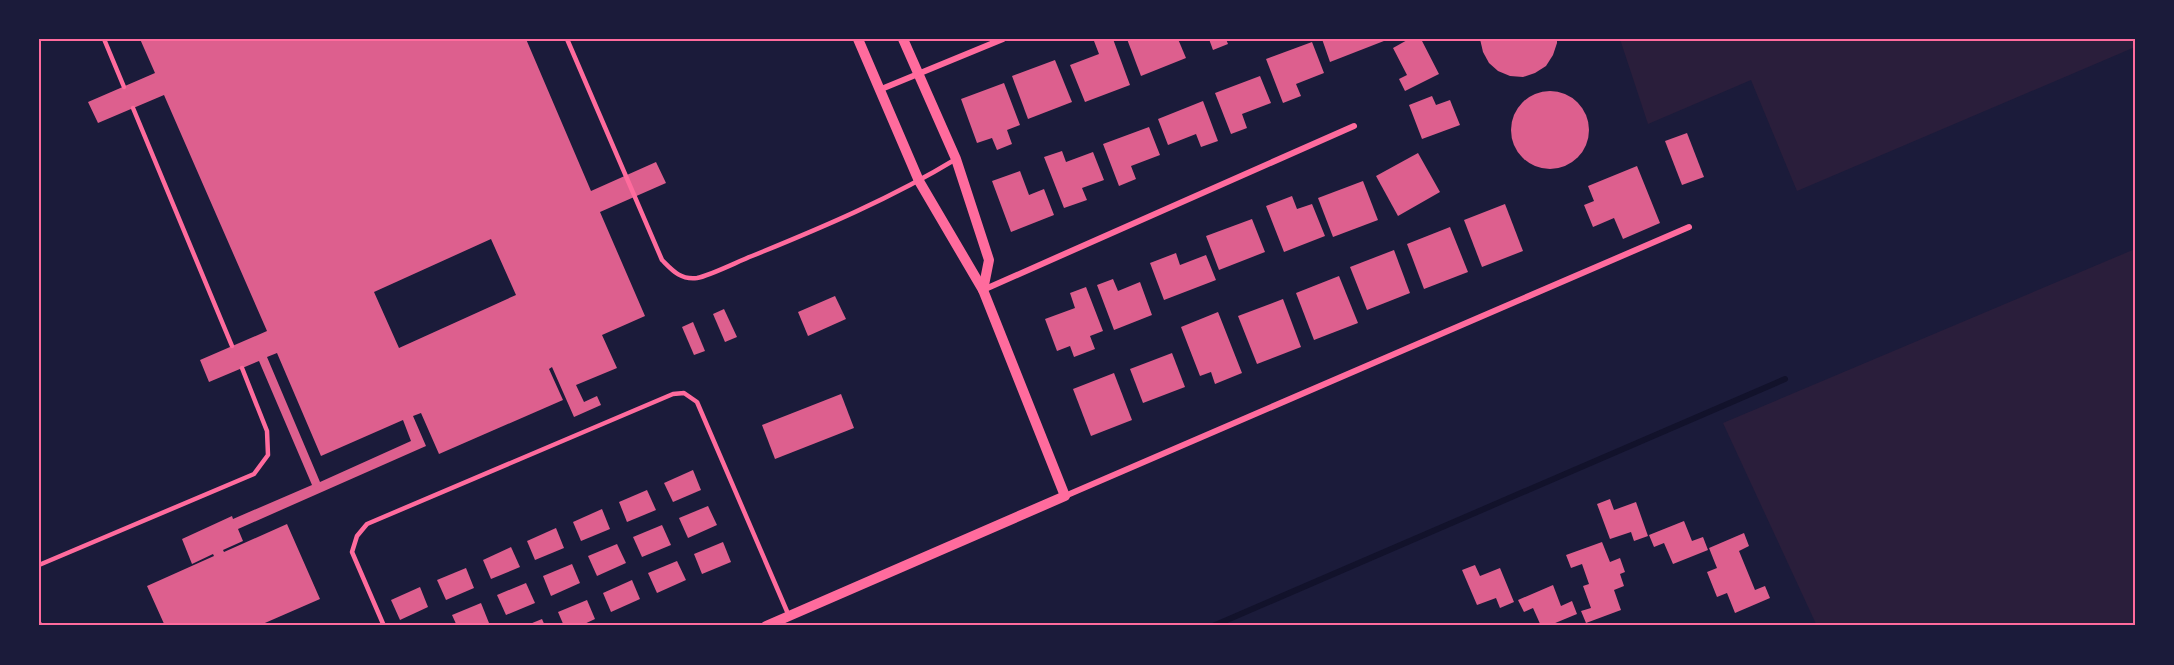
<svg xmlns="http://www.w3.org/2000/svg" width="2174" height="665" viewBox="0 0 2174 665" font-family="'Source Sans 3',sans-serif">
<rect width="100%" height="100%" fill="#1b1b3a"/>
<!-- green -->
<g fill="#2a1e3b">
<polygon points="1620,39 2135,39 2135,47 1797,191 1751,80 1648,124"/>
<polygon points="2135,249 2135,626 1817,626 1723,423"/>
</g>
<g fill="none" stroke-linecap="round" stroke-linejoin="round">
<!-- stream -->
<polyline stroke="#12122b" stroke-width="6" points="1213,626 1785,379"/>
</g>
<!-- building -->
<g fill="#dd5f8e" fill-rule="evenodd">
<path d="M140 39H526L591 191 656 162 666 183 600 212 645 316 602 335 617 368 576 385 584 402 597 396 601 405 574 417 552 367 549 369 563 400 439 454 421 413 413 416 426 446 238 529 243 541 223 550 224 552 287 524 320 599 258 626H165L147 586 214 556 213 554 192 564 182 539 232 516 233 519 312 485 259 361 209 382 200 360 267 331 164 95 98 123 88 102 155 73ZM491 239 516 295 399 348 374 292ZM277 353 321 456 403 420 411 441 320 482 267 357Z"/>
<polygon points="1100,39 1113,39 1130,85 1085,102 1070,65 1099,54 1094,41"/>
<polygon points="1127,39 1178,39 1186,58 1141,76"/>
<polygon points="1209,39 1226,39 1228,44 1213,50"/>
<polygon points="1322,39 1389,39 1330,62"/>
<polygon points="1409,39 1421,39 1439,74 1405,91 1399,79 1407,75 1393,48"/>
<polygon points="1480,39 1557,39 1557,43 1553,55 1546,66 1535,73 1523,77 1510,76 1498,71 1489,63 1483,52"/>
<polygon points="1312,42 1324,73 1296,84 1301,96 1283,103 1266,59"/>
<polygon points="1055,60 1072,102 1028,119 1012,76"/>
<polygon points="1260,76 1271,103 1242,114 1247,128 1231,134 1215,93"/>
<polygon points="1004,83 1020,125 1007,130 1012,144 997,150 992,138 977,143 961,99"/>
<circle cx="1550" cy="130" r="39"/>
<polygon points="1432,96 1436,105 1450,100 1460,125 1422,139 1409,105"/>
<polygon points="1203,101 1218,141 1201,147 1196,134 1168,145 1158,119"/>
<polygon points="1149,127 1160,155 1131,166 1136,179 1119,186 1103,144"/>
<polygon points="1687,133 1704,177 1682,185 1665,141"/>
<polygon points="1062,151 1066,162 1093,152 1104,180 1082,188 1087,200 1064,208 1044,157"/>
<polygon points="1418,153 1440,192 1398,216 1376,176"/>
<polygon points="1637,166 1660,223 1623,239 1614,218 1593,227 1584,205 1594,201 1588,186"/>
<polygon points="1020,171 1029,195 1044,189 1054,215 1011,232 992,181"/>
<polygon points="1363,181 1378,220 1333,237 1318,198"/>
<polygon points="1292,196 1297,209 1312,204 1325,236 1284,252 1266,206"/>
<polygon points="1505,204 1523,251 1482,267 1464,220"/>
<polygon points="1252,219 1265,252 1219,270 1206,236"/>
<polygon points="1450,227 1468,272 1424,289 1407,244"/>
<polygon points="1394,250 1410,293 1367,310 1350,267"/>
<polygon points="1176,253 1180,265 1206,255 1216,280 1164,300 1150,263"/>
<polygon points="1339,276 1358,323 1314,340 1296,293"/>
<polygon points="1113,279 1118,291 1140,282 1152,315 1114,330 1097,285"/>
<polygon points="1086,287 1103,331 1090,336 1095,349 1074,357 1070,346 1057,351 1045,319 1075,308 1070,293"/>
<polygon points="835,296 846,319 808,336 798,312"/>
<polygon points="1283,299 1301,347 1257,364 1238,316"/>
<polygon points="724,309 737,337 725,342 713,314"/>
<polygon points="1218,312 1242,373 1215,384 1211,372 1200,376 1181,327"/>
<polygon points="693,322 705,351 694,355 682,327"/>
<polygon points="1172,353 1185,387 1143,403 1130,369"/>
<polygon points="1114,373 1132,420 1091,436 1073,389"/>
<polygon points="841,394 854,428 775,459 762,425"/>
<polygon points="693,470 701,490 673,502 664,483"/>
<polygon points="647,490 656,510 627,522 619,502"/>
<polygon points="1610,499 1614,510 1636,502 1648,536 1634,541 1631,532 1610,539 1597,504"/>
<polygon points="708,506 717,525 688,538 679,518"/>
<polygon points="602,509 610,529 581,541 573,522"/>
<polygon points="1684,521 1692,541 1703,537 1708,550 1673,564 1664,543 1654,547 1649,535"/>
<polygon points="662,525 671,545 642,557 633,537"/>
<polygon points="556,528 564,548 535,560 527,541"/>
<polygon points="1744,533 1749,546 1739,551 1755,590 1765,586 1770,598 1735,613 1727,593 1717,597 1707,572 1717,568 1709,548"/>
<polygon points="723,542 731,562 702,574 694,554"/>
<polygon points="1602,542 1610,562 1620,558 1625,572 1620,574 1624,586 1614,590 1621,610 1586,623 1581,611 1591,608 1583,586 1589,584 1582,564 1571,568 1566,555"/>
<polygon points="617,544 626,563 597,576 588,556"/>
<polygon points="511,547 520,567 491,579 483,560"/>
<polygon points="677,561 686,580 657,593 648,573"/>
<polygon points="572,564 580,583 551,596 543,576"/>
<polygon points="1475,565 1480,576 1500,568 1514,602 1500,608 1496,598 1477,605 1462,570"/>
<polygon points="466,568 474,588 446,600 437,580"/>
<polygon points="632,580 640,599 611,612 603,593"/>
<polygon points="526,583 535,603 506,615 497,595"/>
<polygon points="1553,585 1561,606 1572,601 1577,614 1548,626 1541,626 1533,608 1524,612 1518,600"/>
<polygon points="420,587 428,607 400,620 391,600"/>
<polygon points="587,600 595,619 580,626 564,626 558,612"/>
<polygon points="481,603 489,623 481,626 457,626 452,615"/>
<polygon points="542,619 545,626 525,626"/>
</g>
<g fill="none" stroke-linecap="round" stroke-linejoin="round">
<!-- service -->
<g stroke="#ff6b9d" stroke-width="4.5">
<polyline points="104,39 124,87"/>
<path d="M567 39 662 260C672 270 680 280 697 278 709 276 739 261 752 256 821 228 892 198 956 159"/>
<polyline points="133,108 232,346"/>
<polyline points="39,565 254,474 268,455 267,431 242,368"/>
<polyline points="384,626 352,552 357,536 367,524 673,394 684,393 697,402 789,616"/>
</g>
<!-- minor -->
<g stroke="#ff6b9d" stroke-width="6">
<polyline points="879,90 1003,39"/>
<polyline points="983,290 1354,126"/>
<polyline points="1065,496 1689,227"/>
<polyline points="39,624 40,626"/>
</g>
<!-- tertiary -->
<g stroke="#ff6b9d" stroke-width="10">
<polyline points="903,39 956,159 989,260 983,290"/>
<polyline points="766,626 1065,496 983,290 919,181 858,39"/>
</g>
</g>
<!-- border -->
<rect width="2174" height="665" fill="none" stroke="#1b1b3a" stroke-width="81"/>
<rect x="40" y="40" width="2094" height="584" fill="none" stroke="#ff6b9d" stroke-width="2"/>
</svg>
